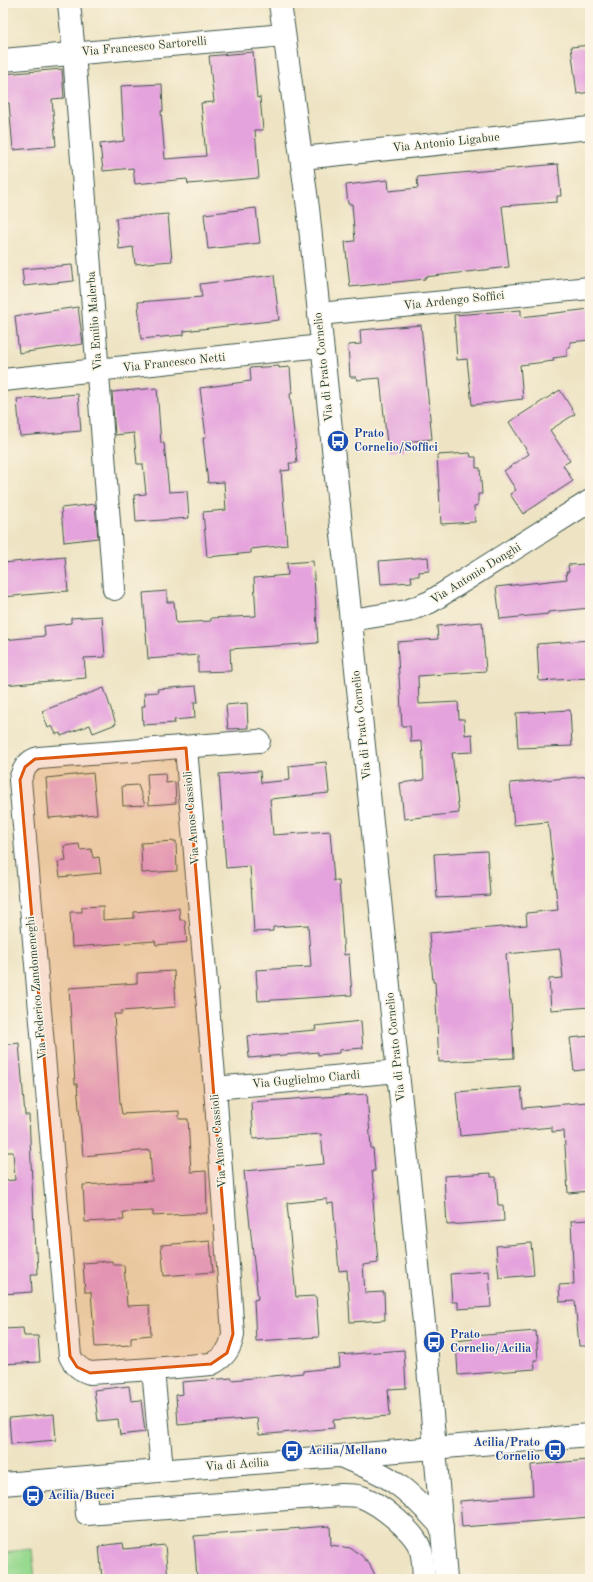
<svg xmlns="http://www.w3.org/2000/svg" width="593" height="1582" viewBox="0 0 593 1582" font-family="'Old Standard TT',serif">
<rect width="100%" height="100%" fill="#fcf5e5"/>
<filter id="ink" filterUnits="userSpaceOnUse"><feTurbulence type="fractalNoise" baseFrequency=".025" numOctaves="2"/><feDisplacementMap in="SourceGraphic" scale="8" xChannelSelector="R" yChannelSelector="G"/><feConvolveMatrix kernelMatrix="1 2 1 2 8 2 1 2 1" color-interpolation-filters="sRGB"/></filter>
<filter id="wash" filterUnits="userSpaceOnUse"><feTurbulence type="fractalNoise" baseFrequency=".012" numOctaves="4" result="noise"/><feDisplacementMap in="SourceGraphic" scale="16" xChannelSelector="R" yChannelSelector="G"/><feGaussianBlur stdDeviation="0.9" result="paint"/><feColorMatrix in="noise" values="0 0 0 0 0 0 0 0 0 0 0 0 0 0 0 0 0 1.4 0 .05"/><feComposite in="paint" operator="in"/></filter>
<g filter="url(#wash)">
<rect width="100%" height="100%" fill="#eee4c4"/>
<!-- green -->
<polygon fill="#98d990" stroke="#5c8b62" points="32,1549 35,1579 3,1579 3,1552"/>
<g id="blocks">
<!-- building -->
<g fill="#e5a3dd">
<polygon points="590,45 590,92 577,94 571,47"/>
<polygon points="253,52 257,98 260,97 263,130 255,130 259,178 188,184 187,179 135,184 133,168 103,171 100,144 124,141 121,86 162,84 163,111 161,111 165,159 206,156 201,103 214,102 209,56"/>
<polygon points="62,69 64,98 52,99 56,146 13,150 9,103 3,104 3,74"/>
<polygon points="558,164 561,196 557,196 557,202 502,206 509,267 425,277 425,279 350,287 345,242 355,241 352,204 348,204 346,185 388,180 389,191 418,188 417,177"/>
<polygon points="256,208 260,243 208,249 204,214"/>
<polygon points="168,214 172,261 135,264 133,247 119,249 116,218"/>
<polygon points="72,265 74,281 24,286 22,269"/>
<polygon points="274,275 279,320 184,331 184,335 141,339 138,302 202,297 200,284"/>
<polygon points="78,307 83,344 19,353 15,316"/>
<polygon points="590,309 590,340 570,342 570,347 567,348 567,356 553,358 554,361 520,365 523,399 472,405 467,359 457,360 454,315 521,310 521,317"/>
<polygon points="421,325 432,439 404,442 405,451 388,453 380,378 357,380 356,377 350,377 348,345 361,344 360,330"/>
<polygon points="279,366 279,368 290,367 292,393 290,394 297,463 289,463 290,470 281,471 287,545 251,549 251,553 207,557 203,512 226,510 224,482 208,483 203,438 206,437 200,388 251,381 250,368"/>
<polygon points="157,388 161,443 164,443 169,492 187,491 189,518 136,522 134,495 146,494 143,464 137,464 134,433 115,435 112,392"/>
<polygon points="560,390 575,414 550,430 570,461 563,465 573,481 523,514 510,494 516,490 504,471 529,454 509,422"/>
<polygon points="78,394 81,431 20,436 17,399"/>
<polygon points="470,453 471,457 476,457 476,468 480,468 482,494 478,494 478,505 474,506 475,522 441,524 437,455"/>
<polygon points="95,504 98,538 64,542 61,508"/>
<polygon points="65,557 68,591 3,597 3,563"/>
<polygon points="428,557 429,571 419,572 419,576 411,576 412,582 381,584 379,561"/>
<polygon points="313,561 318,643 230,649 231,671 198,672 198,655 148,659 143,593 167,591 167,602 174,602 176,623 211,621 211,618 256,616 254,578 288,575 287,563"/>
<polygon points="587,564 588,579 590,579 590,608 548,612 548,614 500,619 496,587 567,579 566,572 569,572 568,565"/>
<polygon points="102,616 105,657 84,658 86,678 3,685 3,640 45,636 44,626 71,623 71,618"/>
<polygon points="482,622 486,671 418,676 419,704 458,702 459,719 464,719 465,735 472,734 473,752 452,753 459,813 404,819 400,783 424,780 422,741 411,742 410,726 402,726 397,642 438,639 437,626"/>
<polygon points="590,640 590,678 539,681 537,644"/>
<polygon points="196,686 198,702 194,702 195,718 174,720 175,723 143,725 142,706 145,706 144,693 158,692 157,689"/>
<polygon points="104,688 116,724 93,733 90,725 61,736 60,733 56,734 52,726 48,728 42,711"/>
<polygon points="247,703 248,728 228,729 226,705"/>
<polygon points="570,710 572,746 518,748 516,713"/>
<polygon points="326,762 329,793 270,799 273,835 330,831 334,881 339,881 344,955 349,954 352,995 258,1001 256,970 311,967 308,925 273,927 273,931 254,932 250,866 226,868 219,774 260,771 261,783 290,780 289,766"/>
<polygon points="93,773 97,814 49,818 46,778"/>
<polygon points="165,773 166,783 175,782 176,803 149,805 147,774"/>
<polygon points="590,776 590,1007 551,1010 549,979 563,978 560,949 506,954 510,1000 511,1000 514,1058 439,1062 435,982 433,982 429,933 527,925 526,913 558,910 548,822 514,825 510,783"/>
<polygon points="138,785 145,805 123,806 122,786"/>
<polygon points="176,841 177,871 142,873 141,843"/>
<polygon points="79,844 80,850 91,849 93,858 99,857 101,873 60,877 58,862 66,861 64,846"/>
<polygon points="487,851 490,895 437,898 434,854"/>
<polygon points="103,906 103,920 134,918 134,912 179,908 180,920 185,920 187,942 156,945 155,941 72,947 70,912 82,912 82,907"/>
<polygon points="174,971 176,1007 121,1011 122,1014 114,1014 120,1103 122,1114 179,1111 179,1119 188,1119 191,1172 206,1171 207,1213 153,1216 153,1211 123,1212 124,1220 85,1222 83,1185 152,1181 150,1150 83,1156 77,1084 75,1084 69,988 137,983 137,973"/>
<polygon points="361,1021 363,1048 339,1050 339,1053 318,1055 318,1052 249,1058 247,1036 316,1030 315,1026"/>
<polygon points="590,1036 590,1069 574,1071 570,1038"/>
<polygon points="19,1043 25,1115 29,1115 35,1252 37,1252 38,1274 31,1274 32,1292 3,1294 3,1181 15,1180 13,1152 3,1152 3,1045"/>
<polygon points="521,1087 523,1108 587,1102 587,1105 590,1105 590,1191 568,1193 564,1131 552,1132 552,1127 460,1136 456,1092"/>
<polygon points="367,1094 371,1149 373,1148 375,1171 372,1171 375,1199 373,1200 378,1263 363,1265 365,1293 384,1292 385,1320 350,1322 347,1270 339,1271 333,1203 327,1204 327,1199 287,1203 296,1297 316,1296 319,1337 256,1341 254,1300 258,1299 244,1171 324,1164 321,1134 253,1139 251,1102"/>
<polygon points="491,1173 491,1177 496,1177 498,1205 503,1205 504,1221 447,1225 444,1176"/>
<polygon points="590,1220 590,1346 579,1346 575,1301 560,1302 559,1285 574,1284 571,1221"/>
<polygon points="210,1241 213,1272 164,1276 161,1245"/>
<polygon points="531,1243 534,1275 499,1278 496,1246"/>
<polygon points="112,1261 113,1265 124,1265 127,1306 149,1305 151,1335 131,1337 131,1345 95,1347 91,1292 85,1292 83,1263"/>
<polygon points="489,1271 491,1307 458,1309 458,1302 452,1302 450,1274"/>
<polygon points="23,1328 24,1336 38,1336 40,1362 3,1364 3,1329"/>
<polygon points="536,1331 538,1360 534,1360 535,1369 458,1375 456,1341 473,1339 473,1336"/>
<polygon points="404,1350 406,1388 388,1389 390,1416 333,1420 334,1428 259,1435 257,1418 178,1425 176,1395 183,1394 182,1382 232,1378 232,1380 303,1373 303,1371 340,1367 339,1355"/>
<polygon points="129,1386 131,1401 141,1400 145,1432 120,1435 118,1419 98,1421 94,1390"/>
<polygon points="54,1414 56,1440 11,1444 9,1418"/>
<polygon points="588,1460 590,1489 590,1517 462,1527 460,1501 533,1495 531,1465"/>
<polygon points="330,1526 331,1545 350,1548 361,1555 370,1565 377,1579 197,1579 194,1536"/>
<polygon points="123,1543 124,1549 165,1545 168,1579 102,1579 99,1546"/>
</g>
</g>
</g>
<g filter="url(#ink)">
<use href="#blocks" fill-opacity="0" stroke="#3e564a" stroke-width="1"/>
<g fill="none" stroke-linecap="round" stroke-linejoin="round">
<!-- minor casing -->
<g stroke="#3e564a" stroke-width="24">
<g id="minor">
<polyline points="69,3 74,53 114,589"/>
<polyline points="280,3 308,208 425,1332 446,1579"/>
<polyline points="3,60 284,35"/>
<polyline points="302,158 590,128"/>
<polyline points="319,314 590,288"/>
<polyline points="3,380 322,346"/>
<polyline points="351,620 407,611 430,602 590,501"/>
<polyline points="215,1088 398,1071"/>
<path d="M153 1369 90 1373C80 1370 74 1365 70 1356L20 780C23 769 28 760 39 758L259 741"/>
<path d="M343 1457C361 1465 382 1472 398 1485 415 1497 428 1512 442 1527"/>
<path d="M162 1470 153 1369 211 1364C224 1358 231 1349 233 1334L215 1088 186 748"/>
<path d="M84 1478 87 1514 341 1495C348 1495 355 1495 362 1497 380 1504 413 1530 420 1548 424 1558 423 1569 424 1579"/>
<polyline points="3,1484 590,1435"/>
</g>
</g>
<!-- minor -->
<use href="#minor" stroke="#fff" stroke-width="22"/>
</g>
</g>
<!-- marked area -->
<path fill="#de580e" fill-opacity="0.2" stroke="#de580e" stroke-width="3" stroke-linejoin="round" d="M186 748 233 1334 227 1353 211 1364 90 1373 77 1367 70 1356 20 780 25 767 35 759Z"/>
<!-- icons -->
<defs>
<g id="bus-disc" transform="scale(1.15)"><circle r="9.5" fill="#1a4fb4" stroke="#fcf5e5"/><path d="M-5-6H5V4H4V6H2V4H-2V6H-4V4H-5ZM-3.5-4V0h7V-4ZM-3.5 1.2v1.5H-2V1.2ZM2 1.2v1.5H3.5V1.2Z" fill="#fff"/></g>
</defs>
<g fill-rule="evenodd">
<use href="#bus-disc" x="338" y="441"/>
<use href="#bus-disc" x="434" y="1342"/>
<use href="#bus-disc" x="555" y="1450"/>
<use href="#bus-disc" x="292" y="1451"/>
<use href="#bus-disc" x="33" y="1496"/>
</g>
<g text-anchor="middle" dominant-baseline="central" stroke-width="3" stroke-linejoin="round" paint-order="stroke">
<!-- street labels -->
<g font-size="12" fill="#1f3d34" stroke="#fcf5e5">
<text transform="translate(144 47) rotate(-5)">Via Francesco Sartorelli</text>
<text transform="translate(446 143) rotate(-6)">Via Antonio Ligabue</text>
<text transform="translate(454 301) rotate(-6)">Via Ardengo Soffici</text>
<text transform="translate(95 321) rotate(-94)">Via Emilio Malerba</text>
<text transform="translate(174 363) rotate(-6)">Via Francesco Netti</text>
<text transform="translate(324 367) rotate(-96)">Via di Prato Cornelio</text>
<text transform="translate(476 574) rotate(-32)">Via Antonio Donghi</text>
<text transform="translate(362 725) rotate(-96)">Via di Prato Cornelio</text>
<text transform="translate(192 818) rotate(-95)">Via Amos Cassioli</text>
<text transform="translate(37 988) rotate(-95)">Via Federico Zandomeneghi</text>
<text transform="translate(396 1047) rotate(-96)">Via di Prato Cornelio</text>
<text transform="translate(306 1080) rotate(-5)">Via Guglielmo Ciardi</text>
<text transform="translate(219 1141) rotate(-95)">Via Amos Cassioli</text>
<text transform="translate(237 1465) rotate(-4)">Via di Acilia</text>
</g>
<!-- transit labels -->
<g font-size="12" font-weight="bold" fill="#164399" stroke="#fcf5e5" text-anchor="start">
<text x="354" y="434">Prato<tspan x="354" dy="14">Cornelio/Soffici</tspan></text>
<text x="450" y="1335">Prato<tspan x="450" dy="14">Cornelio/Acilia</tspan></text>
<text x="540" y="1443" text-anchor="end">Acilia/Prato<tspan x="540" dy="14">Cornelio</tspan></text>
<text x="308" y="1451">Acilia/Mellano</text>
<text x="48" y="1496">Acilia/Bucci</text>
</g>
</g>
<!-- margin -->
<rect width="593" height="1582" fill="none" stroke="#fcf5e5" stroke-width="16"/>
</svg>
